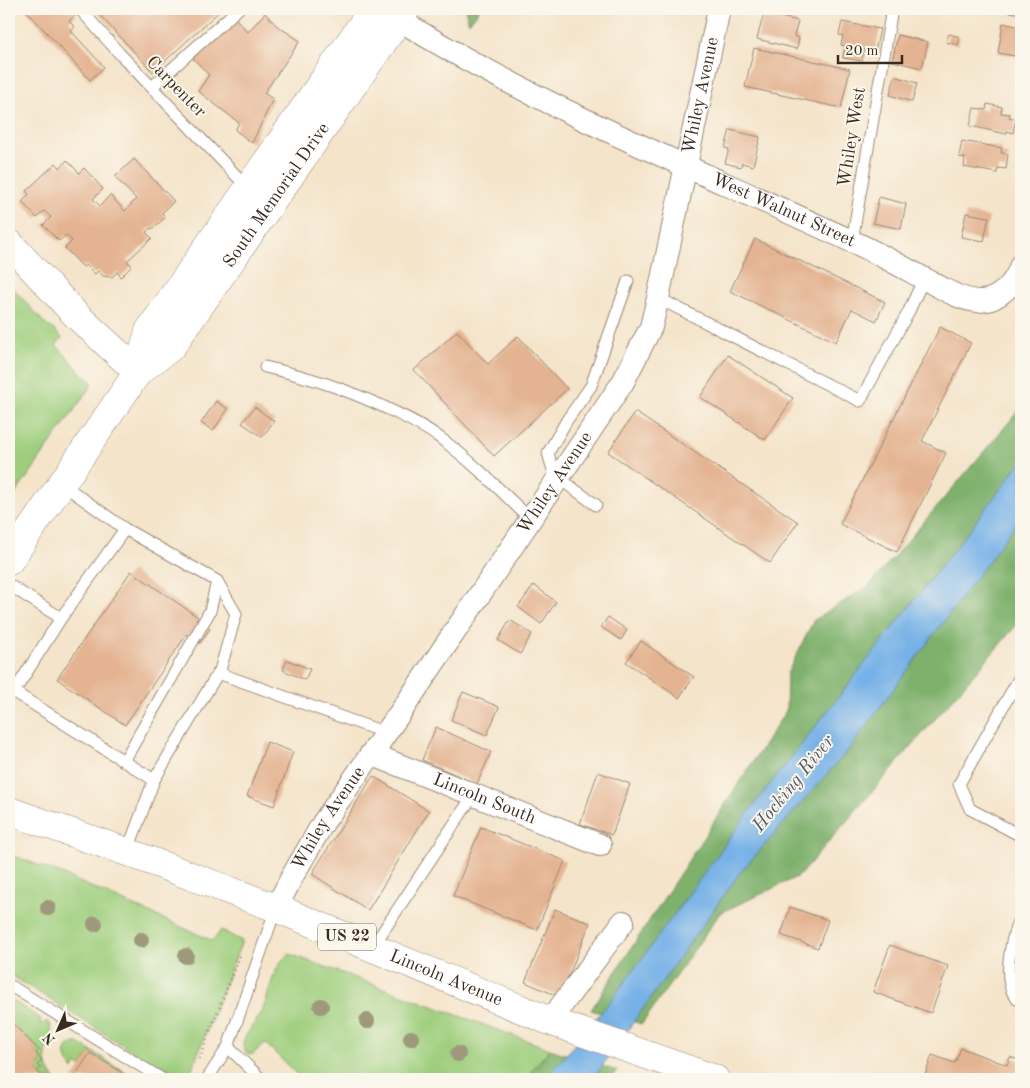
<svg xmlns="http://www.w3.org/2000/svg" width="1030" height="1088" viewBox="0 0 1030 1088" font-family="'Old Standard TT',serif">
<rect width="100%" height="100%" fill="#fbf7ec"/>
<filter id="ink" filterUnits="userSpaceOnUse"><feTurbulence type="fractalNoise" baseFrequency=".02" numOctaves="2"/><feDisplacementMap in="SourceGraphic" scale="10" xChannelSelector="R" yChannelSelector="G"/><feConvolveMatrix kernelMatrix="1 2 1 2 8 2 1 2 1" color-interpolation-filters="sRGB"/></filter>
<filter id="wash" filterUnits="userSpaceOnUse"><feTurbulence type="fractalNoise" baseFrequency=".0096" numOctaves="4" result="noise"/><feDisplacementMap in="SourceGraphic" scale="20" xChannelSelector="R" yChannelSelector="G"/><feGaussianBlur stdDeviation="1.12" result="paint"/><feColorMatrix in="noise" values="0 0 0 0 0 0 0 0 0 0 0 0 0 0 0 0 0 1.4 0 .05"/><feComposite in="paint" operator="in"/></filter>
<g filter="url(#wash)">
<rect width="100%" height="100%" fill="#f4e4ca"/>
<!-- green -->
<g fill="#9ece7d" stroke="#6c7c4e">
<polygon points="13,288 48,327 51,327 62,338 56,345 87,379 91,381 91,386 9,503 9,292"/>
<polygon points="9,854 59,873 213,941 221,930 242,941 189,1076 151,1063 9,974"/>
<path d="M290 954 550 1049 525 1079H301L265 1043 253 1054H247C245 1051 243 1048 243 1043 244 1035 257 1021 261 1013 271 995 271 964 290 954Z"/>
<path d="M9 998 41 1019 40 1024H43L46 1021 50 1024C57 1040 34 1055 55 1079H45L37 1071 40 1068 37 1065 42 1060 36 1053 39 1050 9 1020Z"/>
<polygon points="74,1043 78,1043 137,1079 133,1079 90,1053 81,1067 76,1064 73,1070 68,1062 65,1053 68,1047"/>
</g>
<!-- forest -->
<g fill="#7eb16c" stroke="#5c6e45">
<polygon points="465,9 480,9 469,23"/>
<polygon points="1021,408 1021,620 799,876 720,913 642,1024 591,1010 786,711 787,674 814,620 870,585"/>
<polygon points="550,1049 617,1071 610,1079 525,1079"/>
</g>
<!-- water -->
<polygon fill="#76b1e7" stroke="#586e82" points="1021,462 1021,517 850,748 739,874 593,1079 546,1079 613,998 753,806 953,551"/>
<g id="blocks">
<!-- building -->
<g fill="#e4b492">
<polygon points="25,9 70,9 76,15 69,21 75,27 71,31 104,67 90,80"/>
<polygon points="94,9 222,9 153,72"/>
<polygon points="998,9 1021,9 1021,14 998,10"/>
<polygon points="265,13 276,25 300,41 264,93 273,99 252,143 235,130 239,123 198,91 209,75 193,58 235,18 248,32"/>
<polygon points="764,13 798,21 794,36 799,38 797,49 757,39"/>
<polygon points="842,22 880,29 875,52 864,50 862,61 843,58 845,46 841,45 843,36 839,35"/>
<polygon points="1003,23 1021,27 1021,57 998,53"/>
<polygon points="949,34 960,37 958,45 946,42"/>
<polygon points="898,35 928,42 922,68 892,61"/>
<polygon points="754,48 850,69 841,108 745,87"/>
<polygon points="895,76 917,83 912,102 890,95"/>
<polygon points="987,104 1002,107 1001,113 1010,114 1009,117 1016,119 1013,133 1007,131 1006,134 970,126 974,108 986,110"/>
<polygon points="730,130 760,137 753,166 742,163 741,167 725,163 729,149 725,148"/>
<polygon points="962,141 1002,148 1001,153 1008,154 1006,169 998,168 997,173 964,167 965,158 959,157"/>
<polygon points="134,159 174,201 162,213 166,217 152,229 151,228 146,232 152,238 127,261 132,266 121,277 117,272 112,277 103,276 98,271 95,274 86,265 83,267 65,248 72,241 66,235 59,241 43,225 51,217 44,211 37,218 22,202 29,194 26,191 56,163 60,168 67,160 79,173 84,168 103,189 93,199 100,206 110,195 125,211 136,199 115,177"/>
<polygon points="879,197 906,204 901,229 873,223"/>
<polygon points="966,213 989,217 984,241 961,237"/>
<polygon points="755,239 885,302 876,321 852,309 836,342 730,291"/>
<polygon points="940,327 971,343 922,441 946,453 897,552 840,524"/>
<polygon points="457,331 488,364 518,336 567,389 494,456 414,370"/>
<polygon points="728,355 793,398 765,440 700,397"/>
<polygon points="216,401 228,409 213,431 201,423"/>
<polygon points="255,407 274,421 262,437 242,423"/>
<polygon points="635,412 798,522 770,563 608,452"/>
<polygon points="131,571 198,617 196,619 210,629 200,643 187,634 125,725 57,679"/>
<polygon points="534,585 556,602 541,624 518,607"/>
<polygon points="608,617 627,630 621,640 601,627"/>
<polygon points="510,620 532,634 520,654 498,640"/>
<polygon points="641,641 694,677 679,698 626,662"/>
<polygon points="287,660 310,669 305,680 283,670"/>
<polygon points="463,692 499,707 487,735 451,720"/>
<polygon points="436,727 491,752 477,784 422,760"/>
<polygon points="267,742 293,752 274,806 247,796"/>
<polygon points="598,772 630,784 612,835 580,824"/>
<polygon points="373,776 429,811 368,910 312,874"/>
<polygon points="481,827 565,861 537,930 453,896"/>
<polygon points="790,907 828,920 818,948 781,935"/>
<polygon points="555,909 590,923 560,997 525,982"/>
<polygon points="890,945 948,966 931,1013 873,992"/>
<polygon points="9,1020 39,1050 36,1053 42,1060 37,1065 41,1068 37,1071 45,1079 9,1079"/>
<polygon points="961,1048 1007,1065 1010,1057 1021,1061 1021,1079 924,1079 932,1055 955,1063"/>
<polygon points="90,1053 133,1079 73,1079"/>
</g>
</g>
</g>
<g filter="url(#ink)">
<use href="#blocks" fill-opacity="0" stroke="#988774" stroke-width="1"/>
<g fill="none" stroke-linecap="round" stroke-linejoin="round">
<!-- service casing -->
<g stroke="#988774" stroke-width="13">
<g id="service">
<polyline points="80,9 119,53 248,188"/>
<polyline points="152,87 238,9"/>
<polyline points="852,241 892,9"/>
<polyline points="658,298 860,401 909,311 924,278"/>
<path d="M265 367C309 377 343 388 384 407 403 416 423 425 440 438 473 462 502 492 531 520"/>
<polyline points="562,475 553,470 548,453 567,420 591,386 628,281"/>
<polyline points="560,479 596,505"/>
<polyline points="62,484 125,529 217,581 236,614 219,674"/>
<polyline points="125,529 61,618 14,692 154,780 127,852"/>
<polyline points="9,585 61,618"/>
<polyline points="1021,675 959,784 970,809 1021,836"/>
<polyline points="124,761 210,611 217,581"/>
<polyline points="154,780 218,673 386,733"/>
<path d="M1021 915C1012 934 1003 973 1013 993 1014 996 1019 999 1021 1002"/>
<polyline points="372,948 474,794"/>
<polyline points="9,985 162,1079"/>
<polyline points="228,1047 261,1079"/>
<polyline points="207,1079 228,1047 276,908"/>
</g>
</g>
<!-- minor casing -->
<g stroke="#988774" stroke-width="24">
<g id="minor">
<path id="s1" d="M398 19C540 108 697 169 849 240 874 251 899 265 923 278 939 286 959 300 978 301 998 302 1016 283 1021 265"/>
<path id="s2" d="M371 754 600 845"/>
<path id="s3" d="M276 908 293 875 323 823 402 710 623 382 651 327 658 298 719 9"/>
<polyline points="550,1021 623,922"/>
</g>
</g>
<!-- tertiary casing -->
<g stroke="#988774" stroke-width="29">
<polyline id="tertiary" points="9,243 76,315 138,372"/>
</g>
<!-- primary casing -->
<g stroke="#988774" stroke-width="29">
<g id="primary">
<path id="s4" d="M9 811 127 852 276 908 550 1021 715 1079"/>
</g>
</g>
<!-- trunk casing -->
<g stroke="#988774" stroke-width="29">
<g id="trunk">
<polyline points="138,372 149,331 373,9"/>
<path id="s5" d="M9 561 138 372 171 347 406 9"/>
</g>
</g>
<!-- path -->
<polyline stroke="#988774" stroke-width="3" stroke-dasharray="1 4" stroke-linecap="butt" points="199,1059 241,953"/>
<!-- service -->
<use href="#service" stroke="#fff" stroke-width="11"/>
<!-- minor -->
<use href="#minor" stroke="#fff" stroke-width="22"/>
<!-- tertiary -->
<use href="#tertiary" stroke="#fff" stroke-width="28"/>
<!-- primary -->
<use href="#primary" stroke="#fff" stroke-width="28"/>
<!-- trunk -->
<use href="#trunk" stroke="#fff" stroke-width="28"/>
</g>
<!-- trees -->
<g fill="#9f997b">
<circle cx="48" cy="908" r="8"/>
<circle cx="95" cy="924" r="8"/>
<circle cx="141" cy="940" r="8"/>
<circle cx="186" cy="956" r="8"/>
<circle cx="321" cy="1006" r="8"/>
<circle cx="367" cy="1021" r="8"/>
<circle cx="411" cy="1038" r="8"/>
<circle cx="458" cy="1054" r="8"/>
</g>
</g>
<g text-anchor="middle" dominant-baseline="central" stroke-width="4" stroke-linejoin="round" paint-order="stroke">
<!-- shield labels -->
<rect fill="#fbf7ec" stroke="#75685c" stroke-width="1" x="318" y="923.5" width="58" height="27" rx="4"/>
<g font-size="16" font-weight="bold" fill="#3b2a1e">
<text x="347" y="937">US 22</text>
</g>
<!-- street labels -->
<g font-size="18" fill="#3b2a1e" stroke="#fbf7ec">
<text transform="translate(176 87) rotate(46)">Carpenter</text>
<text stroke="none"><textPath href="#s3" startOffset="929">Whiley Avenue</textPath></text>
<text transform="translate(852 137) rotate(-81)">Whiley West</text>
<text stroke="none"><textPath href="#s5" startOffset="455">South Memorial Drive</textPath></text>
<text stroke="none"><textPath href="#s1" startOffset="431">West Walnut Street</textPath></text>
<text stroke="none"><textPath href="#s3" startOffset="509">Whiley Avenue</textPath></text>
<text stroke="none"><textPath href="#s2" startOffset="122">Lincoln South</textPath></text>
<text stroke="none"><textPath href="#s3" startOffset="104">Whiley Avenue</textPath></text>
<text stroke="none"><textPath href="#s4" startOffset="468">Lincoln Avenue</textPath></text>
</g>
<!-- water labels -->
<g font-size="19" font-style="italic" fill="#505964" stroke="#fbf7ec">
<text transform="translate(794 784) rotate(-51)">Hocking River</text>
</g>
</g>
<!-- margin -->
<rect width="1030" height="1088" fill="none" stroke="#fbf7ec" stroke-width="30"/>
<!-- north arrow -->
<g transform="translate(58 1030) rotate(225)" stroke="#fbf7ec" stroke-width="4" paint-order="stroke">
<path d="M0-4L9 19L0 12L-9 19Z" fill="#3b2a1e"/>
<text y="-8" font-size="14" font-weight="bold" text-anchor="middle" fill="#3b2a1e">N</text>
</g>
<!-- scale -->
<path d="M838 55v8h64v-8" fill="none" stroke="#3b2a1e" stroke-width="2.5"/>
<text x="845" y="55" font-size="15" fill="#3b2a1e" stroke="#fbf7ec" stroke-width="4" paint-order="stroke">20 m</text>
</svg>
